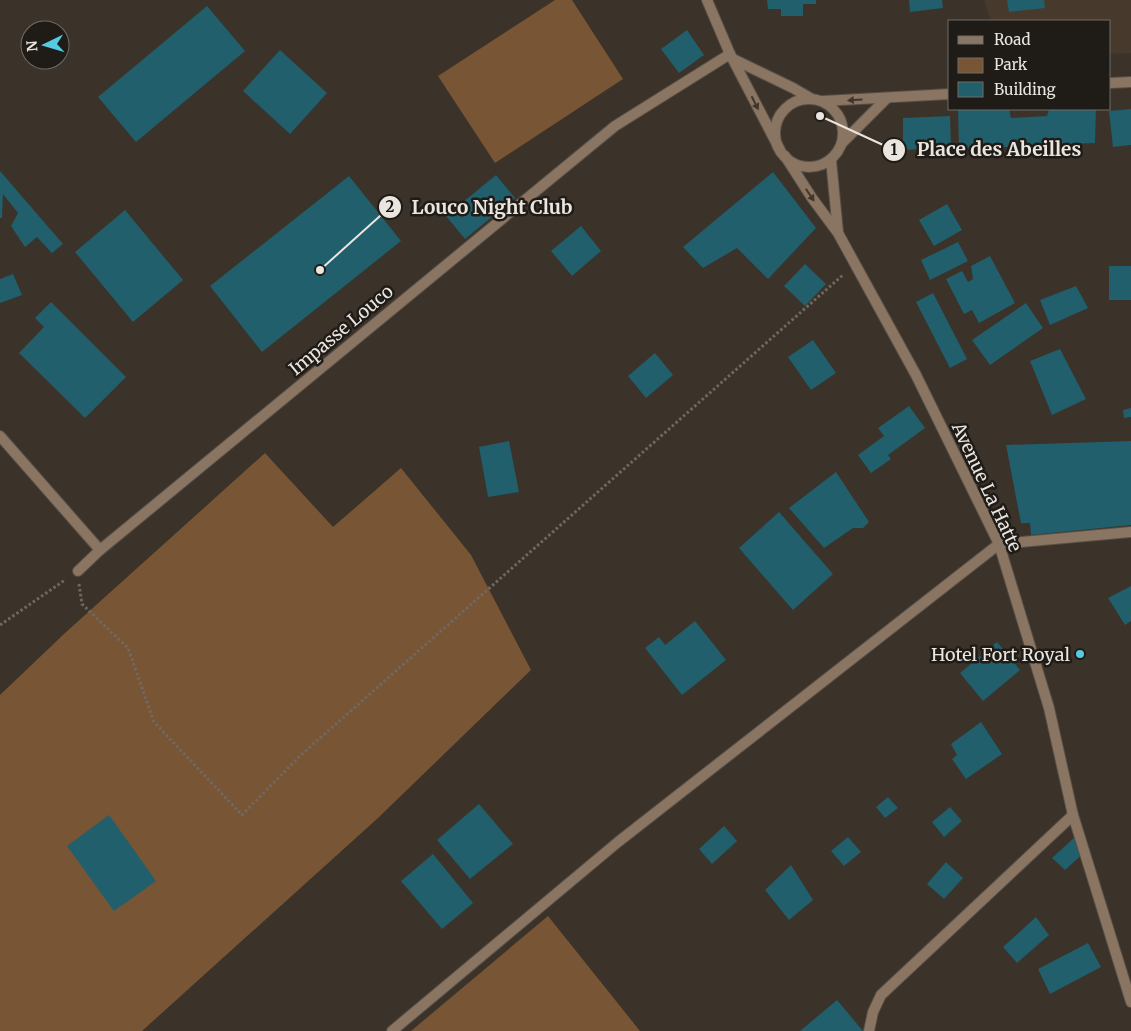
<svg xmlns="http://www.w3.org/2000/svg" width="1131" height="1031" viewBox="0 0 1131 1031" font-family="Merriweather,serif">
<rect width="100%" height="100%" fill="#3b3229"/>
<!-- built -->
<polygon fill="#47392b" points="984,0 1131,0 1131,53 1110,54 1110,21 991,21"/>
<!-- green -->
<g fill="#785535">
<polygon points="555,0 572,0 623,79 495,163 438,76"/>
<polygon points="265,453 333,527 401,468 471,555 531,670 378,818 142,1031 0,1031 0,695 65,633"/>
<polygon points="548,916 640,1031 411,1031"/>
</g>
<!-- building -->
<g fill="#205f6b">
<polygon points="767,0 816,0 816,4 803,4 803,16 781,16 781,9 768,9"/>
<polygon points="909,0 942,0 943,8 910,12"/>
<polygon points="1007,0 1044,0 1045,8 1009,12"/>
<polygon points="207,6 245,51 136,142 98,97"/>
<polygon points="687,30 704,55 679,73 661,49"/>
<polygon points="280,50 327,93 290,134 243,91"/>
<polygon points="1009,109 1011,118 1047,116 1049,109 1096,109 1095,143 959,149 958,110"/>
<polygon points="1131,109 1131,145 1113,147 1109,111"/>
<polygon points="950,116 951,148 903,150 903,118"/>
<polygon points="0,171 63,244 52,253 37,237 25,247 11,226 18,213 3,194 2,218 0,218"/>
<polygon points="773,172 816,228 768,279 737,248 703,268 683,247"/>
<polygon points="496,175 515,198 465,239 446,216"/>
<polygon points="349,176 401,241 262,352 210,286"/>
<polygon points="947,204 962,230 934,246 919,220"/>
<polygon points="125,210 183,280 133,322 75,252"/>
<polygon points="581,226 601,251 572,276 551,251"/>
<polygon points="958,242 968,261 930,280 921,260"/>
<polygon points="990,256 1015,303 979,323 972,310 964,314 946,279 962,271 968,282 973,279 971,266"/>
<polygon points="805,264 826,284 805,306 784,286"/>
<rect x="1109" y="266" width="22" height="34"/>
<polygon points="13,274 22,295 0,303 0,279"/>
<polygon points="1076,286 1088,308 1050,325 1040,300"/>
<polygon points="933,293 967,359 950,368 916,302"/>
<polygon points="51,302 126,377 85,418 19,353 44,327 35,318"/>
<polygon points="1026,303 1043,328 990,365 972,340"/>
<polygon points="813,340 836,373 811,390 788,357"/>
<polygon points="1060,349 1086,399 1052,415 1030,361"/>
<polygon points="655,353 673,375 646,398 628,376"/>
<polygon points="909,406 925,428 888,455 891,459 871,473 858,455 884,436 878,428"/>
<polygon points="1131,408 1131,417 1124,418 1123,410"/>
<polygon points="509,441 519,492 488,497 479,447"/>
<polygon points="1131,441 1131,525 1031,535 1030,523 1021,523 1006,445"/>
<polygon points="836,472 869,522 863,528 853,528 824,548 789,508"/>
<polygon points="779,512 833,574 793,610 739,548"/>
<polygon points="1131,586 1131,621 1125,625 1108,598"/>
<polygon points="695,621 726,660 682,695 645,648 659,637 665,645"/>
<polygon points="997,642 1020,670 983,701 960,673"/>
<polygon points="981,722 1002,754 966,779 952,759 957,755 951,744"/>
<polygon points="888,797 898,808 885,818 876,807"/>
<polygon points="479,804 513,844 470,879 437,840"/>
<polygon points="950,807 962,821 944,837 932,822"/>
<polygon points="109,815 156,881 114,911 67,846"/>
<polygon points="724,826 737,841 712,864 699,849"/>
<polygon points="1076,836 1084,853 1065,870 1052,858"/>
<polygon points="848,837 861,852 844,866 831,851"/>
<polygon points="433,854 473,903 442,929 401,881"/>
<polygon points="946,862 963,878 944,899 927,884"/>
<polygon points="791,865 813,900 789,920 765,890"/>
<polygon points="1036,917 1049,935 1017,963 1003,947"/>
<polygon points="1088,943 1101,967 1050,994 1038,969"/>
<polygon points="837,1000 863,1031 800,1031"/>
</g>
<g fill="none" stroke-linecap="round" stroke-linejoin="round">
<!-- service casing -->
<g stroke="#574f46" stroke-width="12">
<polyline id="service" points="78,571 100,550"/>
</g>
<!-- minor casing -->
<g stroke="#574f46" stroke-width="12">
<g id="minor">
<polyline points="707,0 730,54 780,150"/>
<polyline points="733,59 793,88 812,99"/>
<polyline points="0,436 100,550 615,126 730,54"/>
<polyline points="392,1031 618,842 999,544 1131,532"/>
<polyline points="869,1031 873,1012 881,995 1073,815"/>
</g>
</g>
<!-- tertiary casing -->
<g stroke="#574f46" stroke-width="12">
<g id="tertiary">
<polyline points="1110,83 1131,82"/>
<circle cx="809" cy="133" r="34"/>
<polyline points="823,101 950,94"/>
<polyline points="842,143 887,98"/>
<polyline points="785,156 812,198 838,233 916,375 999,544 1049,708 1073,815 1131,1002"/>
<polyline points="831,160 838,232"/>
</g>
</g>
<!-- path -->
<g stroke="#716961" stroke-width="3" stroke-dasharray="2.5 2.5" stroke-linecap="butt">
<polyline points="79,584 82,604 128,648 154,722 242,815 301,755 844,274"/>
<polyline points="0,625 65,580"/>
</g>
<!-- service -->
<use href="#service" stroke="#8a7563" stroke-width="10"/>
<!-- minor -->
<use href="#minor" stroke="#8a7563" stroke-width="10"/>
<!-- tertiary -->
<use href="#tertiary" stroke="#8a7563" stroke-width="10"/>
</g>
<!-- one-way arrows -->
<defs><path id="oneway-solid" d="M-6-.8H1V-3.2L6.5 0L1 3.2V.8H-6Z" transform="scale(1.25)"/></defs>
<g fill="#3f362e">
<use href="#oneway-solid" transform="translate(855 100) rotate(177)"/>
<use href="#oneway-solid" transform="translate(755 103) rotate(63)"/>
<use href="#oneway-solid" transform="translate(810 195) rotate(56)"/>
</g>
<!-- markers -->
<circle fill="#55cae0" stroke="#1f1b17" stroke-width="2" cx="1080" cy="654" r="5"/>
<g text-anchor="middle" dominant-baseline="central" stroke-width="5" stroke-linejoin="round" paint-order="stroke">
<!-- street labels -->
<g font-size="18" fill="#ebe5df" stroke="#1f1b17">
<text transform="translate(341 330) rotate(-40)">Impasse Louco</text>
<text transform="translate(987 487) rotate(65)">Avenue La Hatte</text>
</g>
<!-- poi labels -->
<g font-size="18" fill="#ebe5df" stroke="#1f1b17" text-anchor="end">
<text x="1070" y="654">Hotel Fort Royal</text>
</g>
</g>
<!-- callouts -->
<path fill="none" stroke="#ebe5df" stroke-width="2" d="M820 116L894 150M320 270L390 207"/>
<g fill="#ebe5df" stroke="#1f1b17" stroke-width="2">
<circle cx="820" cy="116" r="5"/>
<circle cx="320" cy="270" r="5"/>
<circle cx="894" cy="150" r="12"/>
<circle cx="390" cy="207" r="12"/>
</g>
<g font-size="15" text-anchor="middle" font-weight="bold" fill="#111">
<text x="894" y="155">1</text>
<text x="390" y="212">2</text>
</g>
<g font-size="19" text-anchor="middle" font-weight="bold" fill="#ebe5df" stroke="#1f1b17" stroke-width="5" stroke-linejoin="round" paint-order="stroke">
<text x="999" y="156">Place des Abeilles</text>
<text x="492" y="214">Louco Night Club</text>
</g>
<!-- legend -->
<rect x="948" y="20" width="162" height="90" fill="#1f1b17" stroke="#716c67"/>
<rect x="958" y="36" width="25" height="8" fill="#8a7563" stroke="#716c67"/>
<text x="994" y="45" font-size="15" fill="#ebe5df">Road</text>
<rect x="958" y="58" width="25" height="15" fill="#785535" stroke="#716c67"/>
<text x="994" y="70" font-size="15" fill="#ebe5df">Park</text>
<rect x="958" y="82" width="25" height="15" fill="#205f6b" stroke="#716c67"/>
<text x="994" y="95" font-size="15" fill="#ebe5df">Building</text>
<!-- north arrow -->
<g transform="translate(45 45) rotate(265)"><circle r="24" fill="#1f1b17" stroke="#716c67"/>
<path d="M0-4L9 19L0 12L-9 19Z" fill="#55cae0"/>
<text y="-8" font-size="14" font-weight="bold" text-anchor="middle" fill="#ebe5df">N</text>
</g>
</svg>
